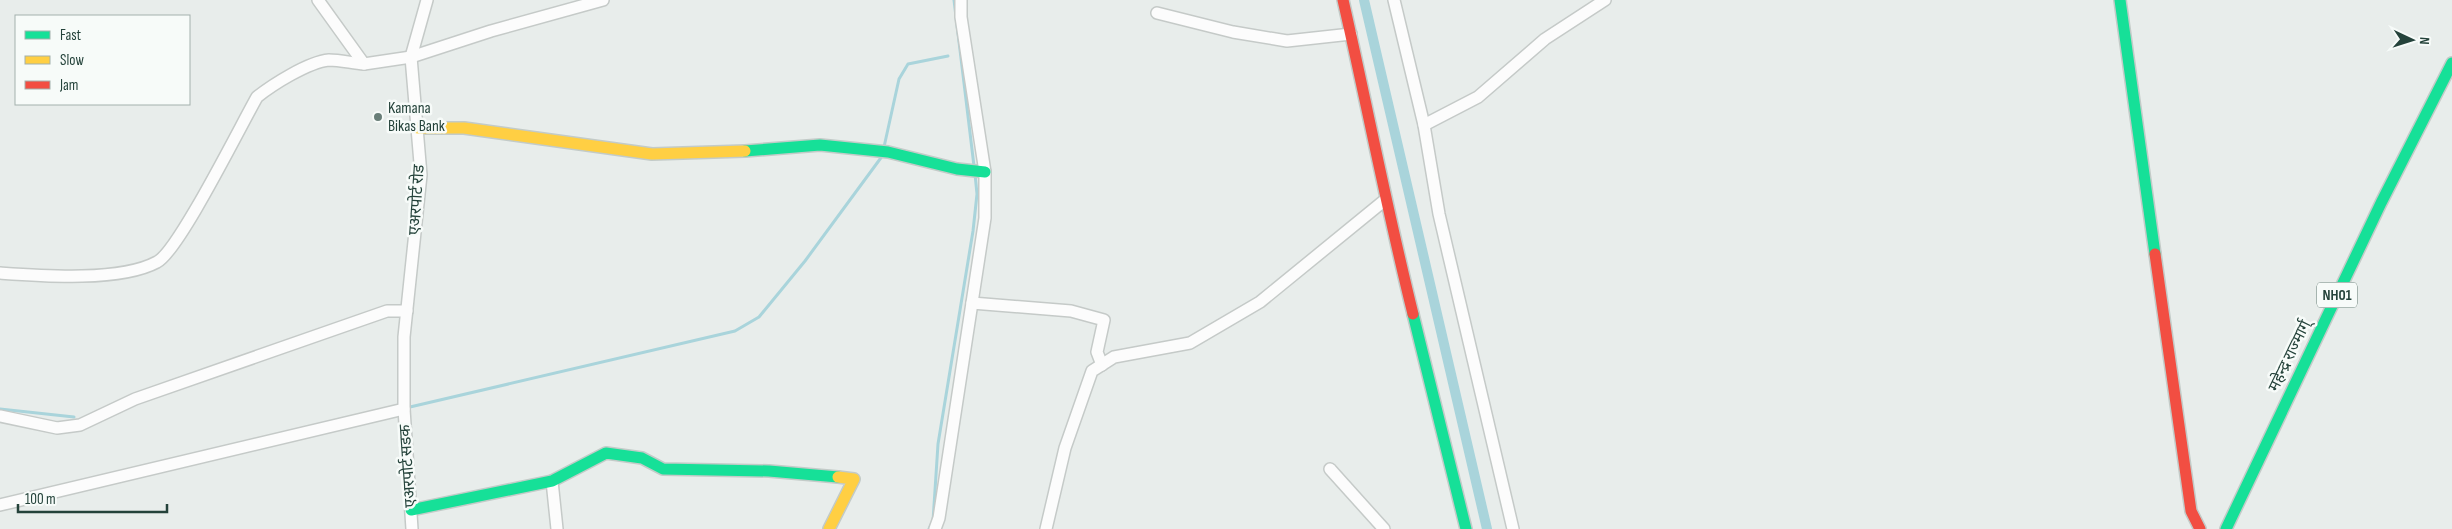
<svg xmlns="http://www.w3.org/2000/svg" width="2452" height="529" viewBox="0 0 2452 529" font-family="'Sofia Sans Condensed','Noto Sans Devanagari',sans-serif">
<rect width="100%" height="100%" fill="#e8edeb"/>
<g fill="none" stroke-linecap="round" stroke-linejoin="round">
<!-- stream -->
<g stroke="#a9d4db" stroke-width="3">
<polyline points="954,0 974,166"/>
<polyline points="884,147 899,79 908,64 948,56"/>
<polyline points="410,407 735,331 759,317 805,261 883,155"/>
<polyline points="0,409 74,417"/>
<polyline points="929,529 933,521 938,444 973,231 977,194 975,174"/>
</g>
<!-- canal -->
<polyline stroke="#a9d4db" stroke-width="10" points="1364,0 1487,529"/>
<!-- street casing -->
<g stroke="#c5cac8" stroke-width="14">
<g id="street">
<polyline points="318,0 364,64 411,57 491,31 603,0"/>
<polyline points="1394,0 1424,125 1439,214 1513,529"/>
<polyline points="1157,13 1233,32 1287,41 1351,34"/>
<polyline points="1424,125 1478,97 1545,39 1605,0"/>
<path d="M0 273C42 276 120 282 157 262 178 252 241 125 257 97 272 85 308 62 329 60 340 60 352 63 364 64"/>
<polyline points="972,303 1071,311 1104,320 1097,352 1102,365"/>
<polyline points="0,416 57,428 80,425 135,399 387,311 407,311"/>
<polyline points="1330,469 1384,529"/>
<polyline points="552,481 557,529"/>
<polyline points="0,505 404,409"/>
<polyline points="412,529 404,409 404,337 421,175 411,57 427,0"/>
<polyline points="935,529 939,518 985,218 985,172 961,17 961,0"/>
<polyline points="1046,529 1065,448 1092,371 1114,357 1190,343 1260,302 1385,200"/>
</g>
</g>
<!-- fast casing -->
<g stroke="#c3cbc8" stroke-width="14">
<g id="fast">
<polyline points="2120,0 2155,254"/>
<polyline points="745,151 820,145 888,152 957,169 985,172"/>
<polyline points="1413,314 1466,529"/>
<polyline points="411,510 552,481 606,453 642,458 663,469 769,471 838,477"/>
<polyline points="2226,529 2381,203 2452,63"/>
</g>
</g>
<!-- slow casing -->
<g stroke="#c3cbc8" stroke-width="14">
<g id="slow">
<polyline points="418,128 464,128 652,154 745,151"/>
<polyline points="829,529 854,479 838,477"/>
</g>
</g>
<!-- jam casing -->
<g stroke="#c3cbc8" stroke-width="14">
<g id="jam">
<path d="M1343 0C1367 105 1387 210 1413 314"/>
<polyline points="2155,254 2191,511 2200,529"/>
</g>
</g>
<!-- street -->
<use href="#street" stroke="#fcfcfc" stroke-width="11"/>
<!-- fast -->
<use href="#fast" stroke="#16e098" stroke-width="11"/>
<!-- slow -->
<use href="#slow" stroke="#ffcf43" stroke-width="11"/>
<!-- jam -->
<use href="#jam" stroke="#f24e42" stroke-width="11"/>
</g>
<!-- markers -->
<circle fill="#697e78" stroke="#f7fbf9" stroke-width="2" cx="378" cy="117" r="5"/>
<g text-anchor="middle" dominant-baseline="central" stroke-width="5" stroke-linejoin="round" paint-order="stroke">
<!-- shield labels -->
<rect fill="#f7fbf9" stroke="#637a73" stroke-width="1" x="2317" y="282.5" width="40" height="25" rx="4"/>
<g font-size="15" font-weight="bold" fill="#24423a">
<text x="2337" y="295">NH01</text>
</g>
<!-- poi labels -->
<g font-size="16" fill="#24423a" stroke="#f7fbf9" text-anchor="start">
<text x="388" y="108">Kamana<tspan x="388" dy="18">Bikas Bank</tspan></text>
</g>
<!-- street labels -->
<g font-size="16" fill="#24423a" stroke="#f7fbf9">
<text transform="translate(417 200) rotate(-86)">एअरपोर्ट रोड</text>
<text transform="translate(2290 356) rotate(-64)">महेन्द्र राज्मार्ग्</text>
<text transform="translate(408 466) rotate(-94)">एअरपोर्ट सडक</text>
</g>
</g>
<!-- legend -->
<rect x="15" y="15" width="175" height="90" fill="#f7fbf9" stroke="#a3b1ad"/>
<rect x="25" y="31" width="25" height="8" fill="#16e098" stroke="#a3b1ad"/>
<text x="60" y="40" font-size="15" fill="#24423a">Fast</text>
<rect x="25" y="56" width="25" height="8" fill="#ffcf43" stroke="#a3b1ad"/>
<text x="60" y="65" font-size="15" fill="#24423a">Slow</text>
<rect x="25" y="81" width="25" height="8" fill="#f24e42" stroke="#a3b1ad"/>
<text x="60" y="90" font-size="15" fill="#24423a">Jam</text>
<!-- north arrow -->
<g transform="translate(2412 40) rotate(94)" stroke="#f7fbf9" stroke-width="4" paint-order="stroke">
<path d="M0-4L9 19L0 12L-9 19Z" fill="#24423a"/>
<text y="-8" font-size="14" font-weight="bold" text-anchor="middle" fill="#24423a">N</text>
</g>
<!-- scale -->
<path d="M18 504v8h149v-8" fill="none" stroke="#24423a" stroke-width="2.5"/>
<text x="25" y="504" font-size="15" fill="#24423a" stroke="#f7fbf9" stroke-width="4" paint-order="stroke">100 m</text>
</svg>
